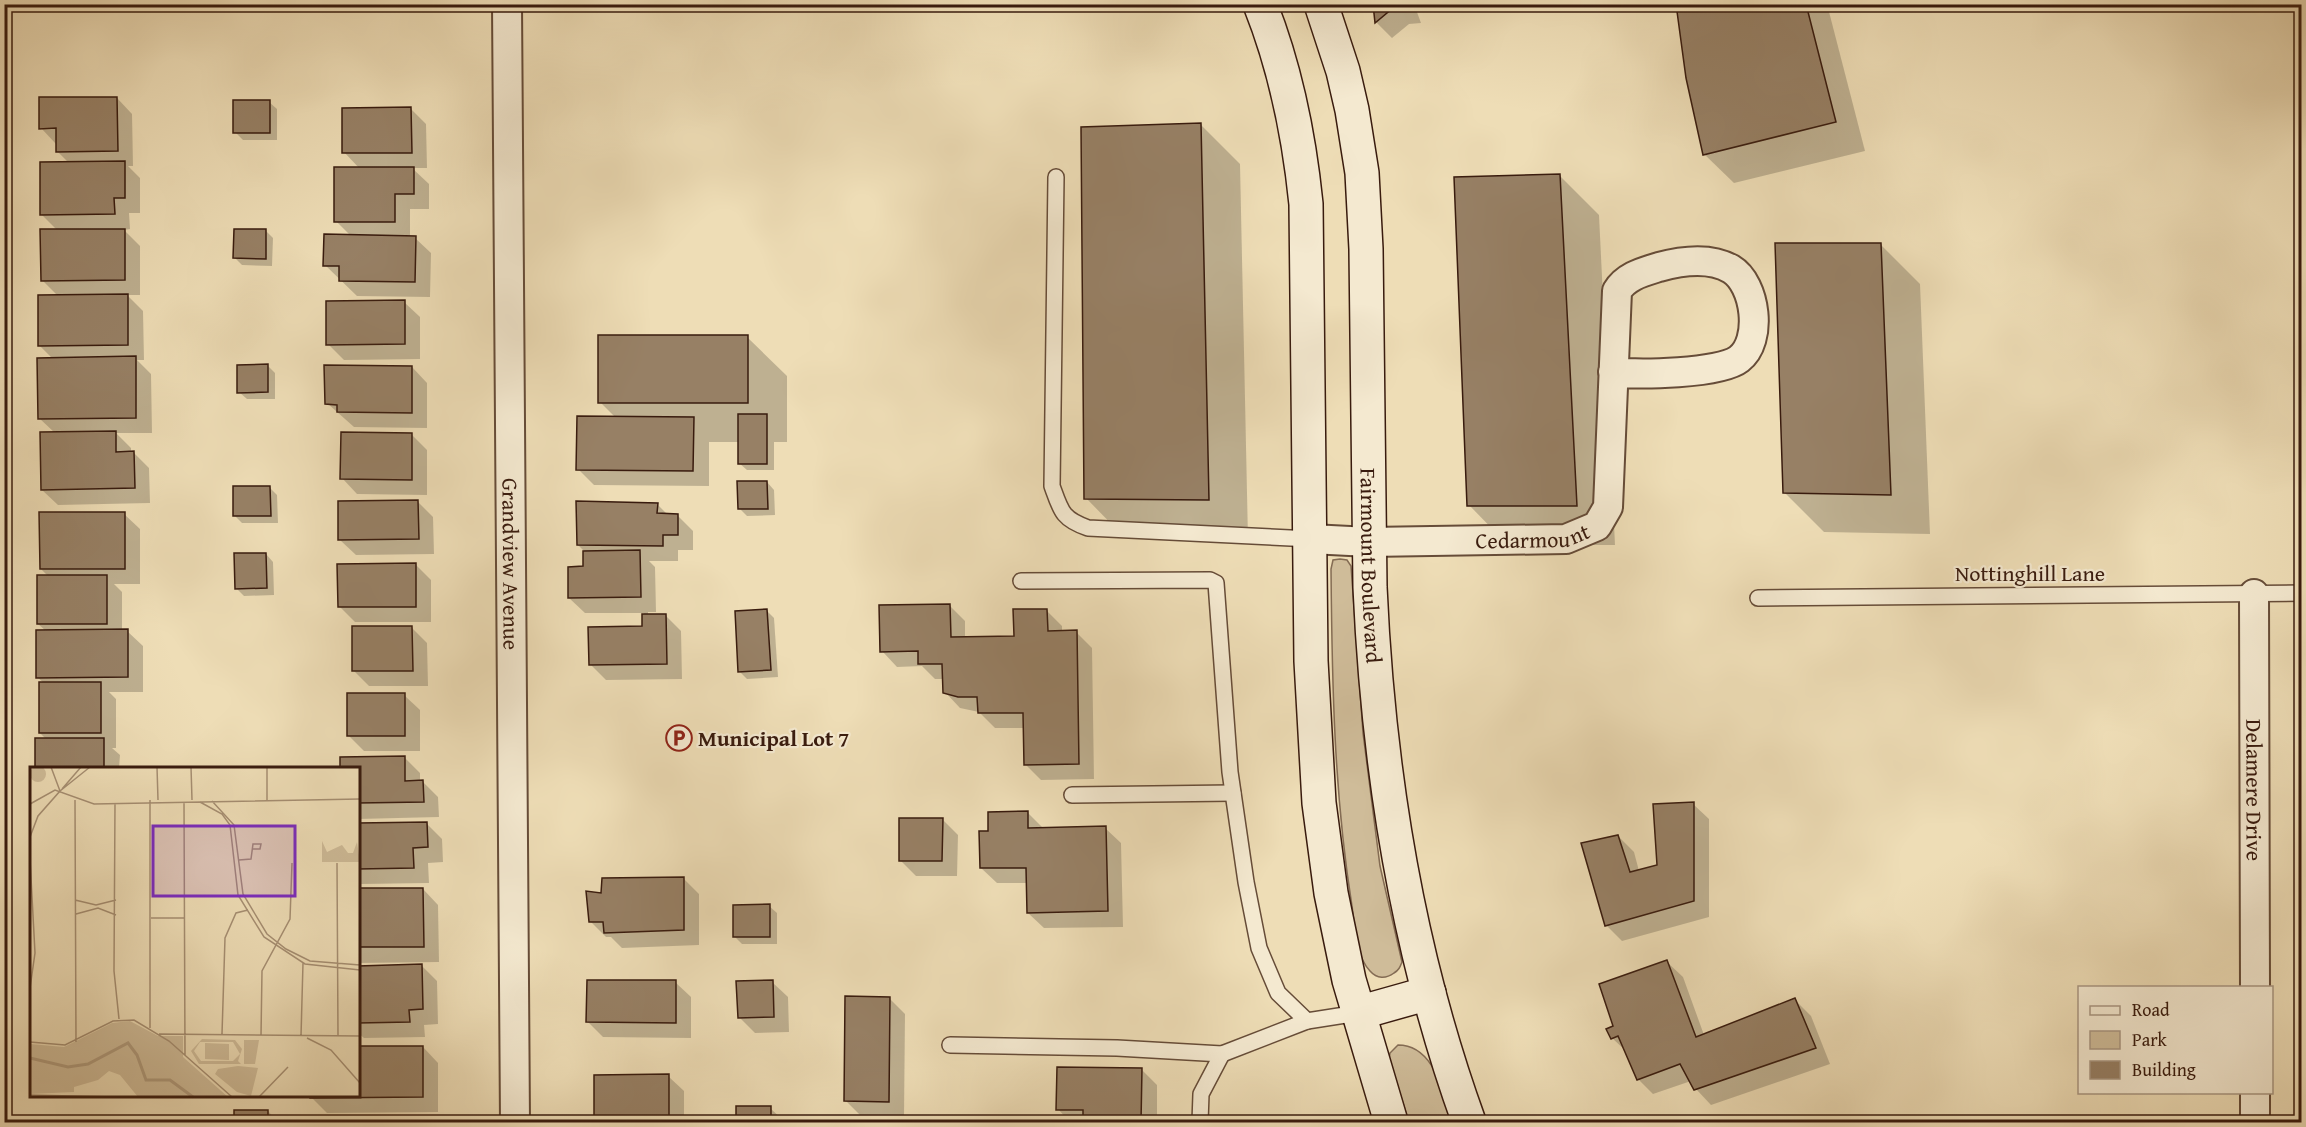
<svg xmlns="http://www.w3.org/2000/svg" width="2306" height="1127" viewBox="0 0 2306 1127" font-family="'Gentium Book Plus',serif">
<rect width="100%" height="100%" fill="#eeddb6"/>
<filter id="stains"><feTurbulence type="fractalNoise" baseFrequency=".00333" numOctaves="4"/><feColorMatrix values="0 0 0 0 .2 0 0 0 0 .09 0 0 0 0 .02 0 0 0 .5 -.17"/></filter>
<radialGradient id="worn" r=".72"><stop offset=".6" stop-color="#630" stop-opacity="0"/><stop offset="1" stop-color="#630" stop-opacity=".3"/></radialGradient>
<!-- green -->
<g fill="#cfbc99" stroke="#846c54" stroke-width="1.5">
<path d="M1340 559 1347 560 1351 566 1363 733 1380 866 1402 962C1400 967 1399 970 1394 973 1386 979 1377 979 1370 971 1355 955 1355 926 1352 906 1334 794 1332 682 1331 569L1333 560Z"/>
<path d="M1398 1045C1435 1045 1443 1094 1454 1122H1409L1389 1059 1390 1053Z"/>
</g>
<!-- shadow -->
<g fill="#0003">
<polygon points="1375,4 1414,4 1421,23 1409,24 1392,38 1377,23"/>
<polygon points="1677,4 1827,4 1865,151 1734,183 1704,154"/>
<polygon points="117,98 132,114 133,166 128,166 140,178 140,213 129,213 130,229 124,230 140,246 140,295 127,295 143,311 144,360 137,360 151,374 152,433 116,433 131,448 131,453 134,453 149,468 150,503 58,505 42,490 55,433 39,418 53,359 40,346 58,296 42,280 57,230 41,214 69,163 57,151 56,144 41,128"/>
<polygon points="269,102 277,109 277,140 243,140 235,132"/>
<polygon points="411,109 426,124 427,168 412,168 429,184 429,209 410,209 410,238 415,238 431,253 430,297 357,296 325,265 351,236 336,221 360,169 344,152"/>
<polygon points="1200,124 1240,164 1248,539 1125,538 1086,498"/>
<polygon points="1559,175 1599,215 1615,545 1508,545 1469,505"/>
<polygon points="266,231 273,238 272,266 242,265 235,258"/>
<polygon points="1880,244 1920,284 1930,534 1824,532 1784,492"/>
<polygon points="404,302 420,317 420,359 344,360 328,344"/>
<polygon points="747,337 787,376 787,442 774,442 774,470 747,470 739,463 740,442 709,442 709,486 594,485 578,469 616,418 600,402"/>
<polygon points="267,365 275,373 275,399 247,399 239,392"/>
<polygon points="412,367 427,383 427,428 354,427 327,403"/>
<polygon points="411,434 427,450 427,495 357,494 342,478"/>
<polygon points="767,482 774,490 775,515 747,516 739,508"/>
<polygon points="270,488 277,495 278,523 242,523 235,516"/>
<polygon points="417,501 433,517 434,554 356,555 340,540"/>
<polygon points="658,505 668,515 677,515 693,531 693,550 678,550 678,561 649,561 655,567 656,612 648,612 648,615 665,615 681,631 682,679 606,680 590,664 644,628 644,613 585,613 569,598 584,568 586,553 578,545"/>
<polygon points="124,514 140,529 140,584 114,584 122,592 122,631 127,631 143,646 143,692 109,692 116,699 116,748 112,748 120,755 119,768 37,768 37,740 47,740 40,733 44,683 37,677 46,631 38,624 48,576 41,569"/>
<polygon points="266,554 273,562 274,595 244,596 236,588"/>
<polygon points="415,564 431,580 431,622 355,622 339,606"/>
<polygon points="949,605 965,621 965,638 1016,637 1047,611 1062,626 1062,632 1076,632 1092,648 1094,779 1041,780 1025,764 1024,728 995,728 979,712 960,708 945,692 944,679 935,679 922,666 897,667 882,651"/>
<polygon points="767,611 774,618 778,677 747,679 740,672"/>
<polygon points="412,628 427,643 428,686 369,686 353,670"/>
<polygon points="404,695 420,710 420,751 364,751 349,736"/>
<polygon points="404,757 420,773 420,782 423,782 438,797 439,817 358,819 358,768 342,768 341,759"/>
<polygon points="1693,804 1709,819 1709,917 1622,941 1606,925 1618,836 1634,852 1639,871 1659,866"/>
<polygon points="1028,813 1044,829 1105,828 1121,843 1123,927 1044,928 1028,913 1028,883 997,883 981,868 990,832"/>
<polygon points="942,819 958,835 957,876 916,876 900,860"/>
<polygon points="426,823 442,839 443,862 428,863 429,883 361,884 358,882 358,825"/>
<polygon points="684,879 699,894 699,945 622,948 611,937 606,937 590,921 602,894"/>
<polygon points="423,889 438,905 439,962 358,963 358,890"/>
<polygon points="769,906 777,913 777,944 742,944 734,936"/>
<polygon points="1667,962 1683,977 1704,1035 1795,1000 1811,1016 1830,1064 1711,1105 1696,1089 1691,1081 1653,1094 1638,1079 1627,1052 1612,1038"/>
<polygon points="422,966 437,981 438,1024 424,1025 425,1037 364,1038 358,1033 358,967"/>
<polygon points="675,982 691,997 691,1038 603,1037 588,1022"/>
<polygon points="772,982 788,997 789,1032 755,1033 739,1017"/>
<polygon points="889,998 905,1014 904,1117 861,1116 846,1101"/>
<polygon points="423,1047 438,1063 438,1112 327,1113 311,1097 311,1096 358,1096"/>
<polygon points="1142,1070 1157,1085 1157,1122 1062,1122 1062,1121 1069,1121 1058,1109"/>
<polygon points="595,1076 668,1076 684,1091 684,1122 596,1122"/>
<polygon points="238,1096 275,1096 276,1098 241,1098"/>
<polygon points="738,1108 770,1108 785,1122 738,1122"/>
<polygon points="235,1111 268,1111 275,1119 275,1122 235,1122"/>
</g>
<!-- building -->
<g fill="#978065" stroke="#391b0e" stroke-width="1.5">
<polygon points="1373,4 1405,4 1407,8 1393,8 1375,23"/>
<polygon points="1676,4 1806,4 1836,122 1703,155 1686,78"/>
<polygon points="39,97 117,97 118,151 56,152 56,128 39,129"/>
<rect x="233" y="100" width="37" height="33"/>
<polygon points="411,107 412,153 342,153 342,108"/>
<polygon points="1201,123 1209,500 1084,499 1081,127"/>
<polygon points="125,161 125,198 114,198 115,214 40,215 40,162"/>
<polygon points="334,167 414,167 414,194 395,194 395,222 334,222"/>
<polygon points="1560,174 1577,506 1467,506 1454,177"/>
<polygon points="40,229 125,229 125,280 41,281"/>
<polygon points="234,229 266,229 266,259 233,258"/>
<polygon points="324,234 416,236 415,282 339,281 339,266 323,266"/>
<polygon points="1775,243 1881,243 1891,495 1783,493"/>
<polygon points="128,294 128,345 38,346 38,295"/>
<polygon points="405,300 405,344 326,345 326,301"/>
<rect x="598" y="335" width="150" height="68"/>
<polygon points="136,356 136,418 38,419 37,358"/>
<polygon points="268,364 268,392 237,393 237,365"/>
<polygon points="324,365 412,366 412,413 337,412 337,405 325,404"/>
<rect x="738" y="414" width="29" height="50"/>
<polygon points="577,416 694,417 693,471 576,470"/>
<polygon points="116,431 116,452 134,451 135,488 41,490 40,432"/>
<polygon points="341,432 412,433 412,480 340,479"/>
<polygon points="737,481 767,481 768,509 738,509"/>
<polygon points="233,486 270,486 271,516 233,516"/>
<polygon points="418,500 419,539 338,540 338,501"/>
<polygon points="576,501 658,503 657,513 678,514 678,535 663,535 663,546 577,545"/>
<polygon points="39,512 125,512 125,569 40,569"/>
<polygon points="640,550 641,597 568,598 568,567 583,566 583,551"/>
<polygon points="234,553 266,553 267,588 235,589"/>
<polygon points="416,563 416,607 338,607 337,564"/>
<rect x="37" y="575" width="70" height="49"/>
<polygon points="950,604 951,637 1014,636 1013,609 1047,609 1048,631 1077,630 1079,764 1024,765 1023,713 978,713 977,697 958,697 943,693 942,664 918,664 918,651 880,652 879,605"/>
<polygon points="767,609 771,670 738,672 735,611"/>
<polygon points="642,614 666,614 667,664 589,665 588,627 642,626"/>
<polygon points="352,626 412,626 413,671 352,671"/>
<polygon points="128,629 128,677 36,678 36,630"/>
<rect x="39" y="682" width="62" height="51"/>
<rect x="347" y="693" width="58" height="43"/>
<rect x="35" y="738" width="69" height="30"/>
<polygon points="405,756 405,781 423,780 424,802 358,803 358,768 340,768 340,757"/>
<polygon points="1694,802 1694,901 1605,926 1581,843 1618,835 1630,872 1657,865 1653,804"/>
<polygon points="1028,811 1028,828 1106,826 1108,911 1027,913 1026,868 980,868 979,831 988,831 988,812"/>
<polygon points="899,818 943,818 942,861 899,861"/>
<polygon points="427,822 428,847 413,848 414,868 358,869 358,823"/>
<polygon points="684,877 684,930 604,933 603,922 589,922 586,891 601,893 602,878"/>
<polygon points="358,888 423,888 424,947 358,947"/>
<polygon points="770,904 770,937 733,937 733,905"/>
<polygon points="1667,960 1696,1037 1795,998 1816,1048 1694,1090 1680,1064 1637,1080 1618,1036 1611,1039 1606,1029 1613,1026 1599,984"/>
<polygon points="422,964 423,1009 409,1010 410,1022 358,1023 358,966"/>
<polygon points="587,980 676,980 676,1023 586,1022"/>
<polygon points="773,980 774,1017 738,1018 736,981"/>
<polygon points="845,996 890,997 889,1102 844,1101"/>
<polygon points="358,1046 423,1046 423,1097 310,1098 310,1096 358,1096"/>
<polygon points="1057,1067 1142,1068 1141,1122 1060,1122 1060,1119 1083,1120 1083,1110 1056,1110"/>
<polygon points="669,1074 669,1122 594,1122 594,1075"/>
<rect x="736" y="1106" width="35" height="16"/>
<rect x="234" y="1110" width="34" height="12"/>
</g>
<g fill="none" stroke-linecap="round" stroke-linejoin="round">
<!-- service casing -->
<g stroke="#664c38" stroke-width="18">
<g id="service">
<path d="M1056 177 1052 486C1061 511 1062 519 1088 528L1311 539"/>
<polyline points="1758,598 2302,593"/>
<polyline points="1072,795 1233,793"/>
<polyline points="1307,1021 1358,1013"/>
<polyline points="950,1045 1117,1048 1222,1054 1307,1021 1278,993 1259,948 1246,882 1230,772 1216,583 1210,580 1021,581"/>
<polyline points="1200,1122 1201,1094 1222,1054"/>
</g>
</g>
<!-- minor casing -->
<g stroke="#664c38" stroke-width="32">
<g id="minor">
<path id="s1" d="M507 4 515 1122"/>
<path id="s2" d="M1311 539 1369 542 1566 539 1597 526 1608 507 1617 291C1626 276 1643 272 1659 267 1681 261 1710 257 1731 269 1756 284 1763 341 1739 359 1720 374 1638 375 1613 372"/>
<path id="s3" d="M2254 594 2255 988"/>
<polyline points="2255,1092 2255,1122"/>
</g>
</g>
<!-- secondary casing -->
<g stroke="#391b0e" stroke-width="36">
<g id="secondary">
<path d="M1260 4C1286 69 1299 135 1306 204L1311 661 1319 803 1331 893 1349 980 1391 1122"/>
<path id="s4" d="M1321 4 1343 71 1352 110 1362 173 1366 249 1370 587C1378 768 1407 951 1469 1122"/>
<polyline points="1358,1013 1429,993"/>
</g>
</g>
<!-- service -->
<use href="#service" stroke="#f4e9d0" stroke-width="15"/>
<!-- minor -->
<use href="#minor" stroke="#f4e9d0" stroke-width="28"/>
<!-- secondary -->
<use href="#secondary" stroke="#f4e9d0" stroke-width="33"/>
</g>
<!-- icons -->
<defs>
<g id="parking-ring" transform="scale(1.35)"><circle r="9.5" fill="#f4e9d0" stroke="#8f2418" stroke-width="1.5"/><path d="M-3.5-5.5H1a3.5 3.5 0 0 1 0 7H-1V5.5H-3.5ZM-1-3.4V-.6H.8a1.4 1.4 0 0 0 0-2.8Z" fill="#8f2418"/></g>
</defs>
<g fill-rule="evenodd">
<use href="#parking-ring" x="679" y="738"/>
</g>
<g text-anchor="middle" dominant-baseline="central" stroke-width="4.5" stroke-linejoin="round" paint-order="stroke">
<!-- street labels -->
<g font-size="22" fill="#391b0e" stroke="#f4e9d0">
<text stroke="none"><textPath href="#s2" startOffset="222">Cedarmount</textPath></text>
<text stroke="none"><textPath href="#s1" startOffset="560">Grandview Avenue</textPath></text>
<text stroke="none"><textPath href="#s4" startOffset="567">Fairmount Boulevard</textPath></text>
<text x="2030" y="573">Nottinghill Lane</text>
<text stroke="none"><textPath href="#s3" startOffset="196">Delamere Drive</textPath></text>
</g>
<!-- poi labels -->
<g font-size="22" font-weight="bold" fill="#391b0e" stroke="#f4e9d0" text-anchor="start">
<text x="698" y="738">Municipal Lot 7</text>
</g>
</g>
<!-- overview -->
<g transform="translate(30 767)">
<rect width="330" height="330" fill="#eeddb6"/>
<path d="M0 7a8 8 0 1 1 16 0a8 8 0 1 1-16 0ZM292 74 297 85 312 78 318 86H323L327 75 330 95H292ZM100 254 128 269H153V290L198 330H108L90 308 79 304 68 313 44 320V325L0 327V277L34 280 82 256ZM172 272 205 273 212 282 208 294 211 297H169L161 284ZM170 275H203L210 287 203 294H171L164 284ZM214 273H229L225 297H214ZM175 276 199 277V293L175 292ZM208 299 228 301 221 329 207 325 185 307 188 302Z" fill="#cfbc99" fill-rule="evenodd"/>
<path fill="none" stroke="#b09b7d" stroke-width="3" d="M0 291 38 300 58 297 98 276 107 288 116 313H140L163 330"/>
<path fill="none" stroke="#a68f73" stroke-width="1.5" d="M127 0 128 33M161 0 162 33M237 0V33M32 22 51 0M30 24 60 0M45 33 46 275M182 34 204 58 213 127 237 167 256 182 280 194 330 198M154 35 155 288M170 35 192 47 200 58 208 128 234 170 275 197 330 203M85 36 84 204 89 252M0 37 25 23 64 37 330 32M0 70 8 49 30 24 21 0M0 92 5 186 0 221M209 93 221 92 223 77H231L230 82H222M307 96 308 269M45 133 66 138 86 133M46 147 68 141 86 148M121 151H155M120 261V33M129 267 330 269M192 267 195 171 206 146 218 143M231 269 232 204 260 152 262 96M271 269 273 196M277 271 301 283 330 316M0 275 35 278 83 254 104 253 139 274 202 330M0 328 85 330M229 330 258 300"/>
<path fill="#7b2cbf" fill-opacity="0.15" stroke="#7b2cbf" stroke-width="3" d="M123 59H265V129H123Z"/>
<rect width="330" height="330" fill="none" stroke="#391b0e" stroke-width="3"/>
</g>
<!-- margin -->
<rect width="2306" height="1127" fill="none" stroke="#eeddb6" stroke-width="24"/>
<rect x="6" y="6" width="2294" height="1115" fill="none" stroke="#391b0e" stroke-width="3"/>
<rect x="12" y="12" width="2282" height="1103" fill="none" stroke="#391b0e" stroke-width="1.5"/>
<!-- legend -->
<rect x="2078" y="986" width="195" height="108" fill="#f4e9d0" stroke="#a99782" stroke-width="1.5"/>
<rect x="2090" y="1006" width="30" height="9" fill="#f4e9d0" stroke="#a99782" stroke-width="1.5"/>
<text x="2132" y="1016" font-size="18" fill="#391b0e">Road</text>
<rect x="2090" y="1031" width="30" height="18" fill="#cfbc99" stroke="#a99782" stroke-width="1.5"/>
<text x="2132" y="1046" font-size="18" fill="#391b0e">Park</text>
<rect x="2090" y="1061" width="30" height="18" fill="#978065" stroke="#a99782" stroke-width="1.5"/>
<text x="2132" y="1076" font-size="18" fill="#391b0e">Building</text>
<rect width="100%" height="100%" filter="url(#stains)"/>
<rect width="100%" height="100%" fill="url(#worn)"/>
</svg>
